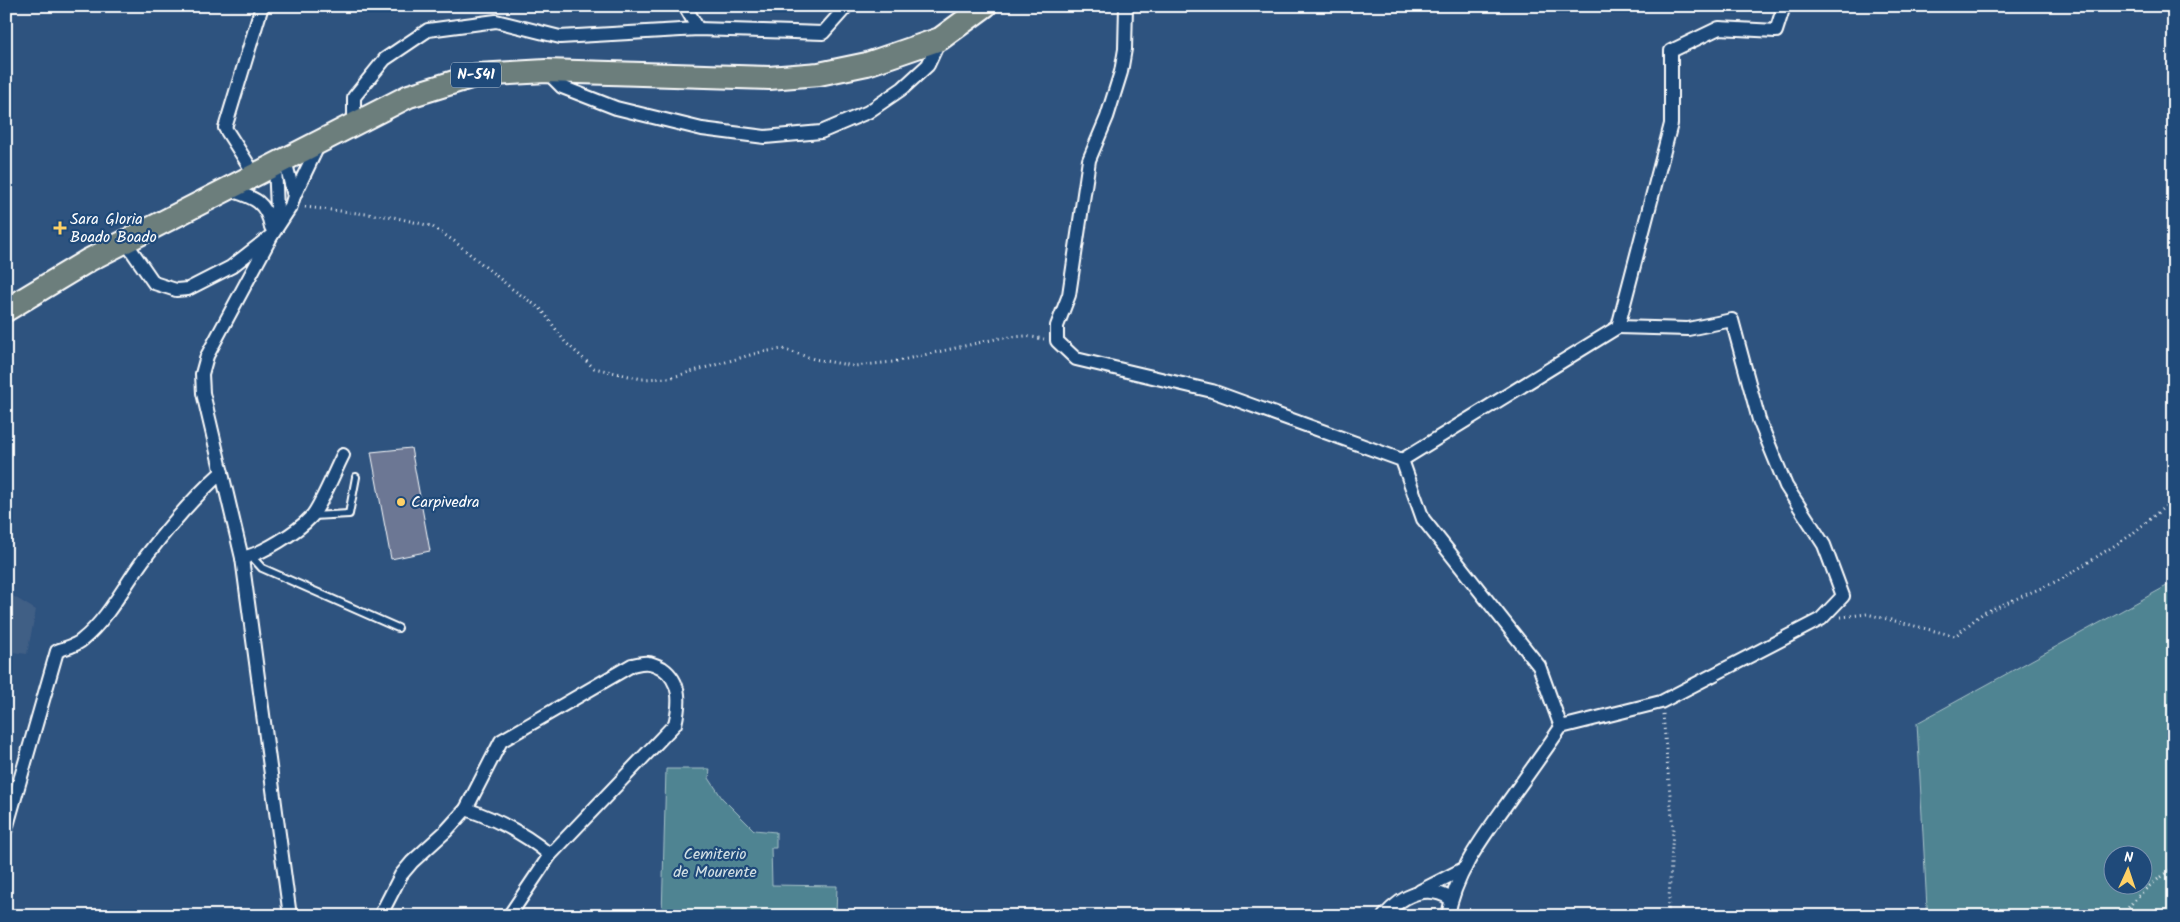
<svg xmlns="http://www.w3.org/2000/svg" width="2180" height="922" viewBox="0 0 2180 922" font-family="Kalam,sans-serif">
<rect width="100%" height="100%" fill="#2e537f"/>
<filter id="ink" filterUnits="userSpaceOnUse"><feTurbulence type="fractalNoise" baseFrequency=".02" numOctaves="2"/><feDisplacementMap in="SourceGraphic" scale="10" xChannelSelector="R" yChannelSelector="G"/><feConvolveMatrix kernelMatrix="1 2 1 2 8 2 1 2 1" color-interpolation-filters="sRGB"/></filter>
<g filter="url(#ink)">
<!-- built -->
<polygon fill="#415e85" points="6,592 36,610 27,654 6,651"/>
<!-- green -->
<g fill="#4f8492" stroke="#a7c2c8" fill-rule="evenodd">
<path d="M2174 582V916H1920L1927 908 1917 723ZM2112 854H2142V884H2112Z"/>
<polygon points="666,769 710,769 709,778 722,798 754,830 776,832 776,848 771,848 772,885 837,886 836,916 662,916"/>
</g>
<!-- building -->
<polygon fill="#6c7794" stroke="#fff" points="411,448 430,551 391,559 371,452"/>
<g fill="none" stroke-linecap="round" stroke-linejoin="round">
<!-- lane casing -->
<g stroke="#fff" stroke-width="10">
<g id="lane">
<polyline points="313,516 349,514 356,477"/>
<polyline points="251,556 262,568 398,628"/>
</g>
</g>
<!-- street casing -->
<g stroke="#fff" stroke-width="16">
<g id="street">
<polyline points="685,6 698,29"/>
<path d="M1126 6 1125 49 1121 72 1107 117 1089 160 1069 295 1057 326V341L1076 359 1212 391 1402 460 1423 519 1539 666 1561 727C1544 752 1526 777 1508 802 1484 836 1455 873 1448 916"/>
<polyline points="546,71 562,87 616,108 702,129 765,137 821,132 868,112 903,88 928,65 940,39"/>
<polyline points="354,124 354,97 385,59 428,30 496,21 560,37 698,29 823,33 847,6"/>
<polyline points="285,160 294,196 291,206 272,235 207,356 202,374 203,393 242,558 290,916"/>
<polyline points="255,175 225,128 262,6"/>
<path d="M227 189C251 197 266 199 271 227"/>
<polyline points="294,196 319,144"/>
<polyline points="125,241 154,283 176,290 188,289 231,267 272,235 277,209 275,164"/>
<polyline points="1402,460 1618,327 1671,124 1671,51 1719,28 1776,31 1784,6"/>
<path d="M242 558C262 554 297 532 311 517 320 508 336 468 343 455"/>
<polyline points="1561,727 1661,702 1821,619 1843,596 1824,545 1786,486 1759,420 1732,320 1688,329 1618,327"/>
<path d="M466 809C495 819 527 835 550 855"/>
<path d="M6 829 57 651C64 648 76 646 82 640 109 618 126 582 147 555 170 525 194 497 222 472"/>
<polyline points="1420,891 1465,868"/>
<path d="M380 916 401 875 412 862 446 831 466 809 501 741 632 665C637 664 643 662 648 663 652 663 658 666 662 668 682 682 680 704 675 724L550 855 509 916"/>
<path d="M1384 916C1402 896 1426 883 1451 899"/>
</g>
</g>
<!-- highway casing -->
<g stroke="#fff" stroke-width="26">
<polyline id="highway" points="6,310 89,260 409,96 477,75 546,71 769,78 819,74 867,64 940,39 985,6"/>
</g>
<!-- path -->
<g stroke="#fff" stroke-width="3" stroke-dasharray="1 4" stroke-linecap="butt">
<polyline points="305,207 393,217 431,226 454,241 511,288 542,310 565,342 594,368 642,379 669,378 761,352 783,349 814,359 854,366 893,362 1000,338 1025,336 1044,339"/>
<polyline points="1841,617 1867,614 1955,636 1983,613 2062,579 2131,535 2174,499"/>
<polyline points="1663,714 1673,829 1668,916"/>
<path d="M2123 916C2135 895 2155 881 2174 868"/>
</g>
<!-- lane -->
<use href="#lane" stroke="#1f4a7a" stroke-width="6"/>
<!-- street -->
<use href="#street" stroke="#1f4a7a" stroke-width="12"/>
<!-- highway -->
<use href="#highway" stroke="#6c7e7c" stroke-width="22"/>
</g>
</g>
<!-- markers -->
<g fill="#ffd166" stroke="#1f4a7a" stroke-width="2">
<path d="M57.5 220.5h5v5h5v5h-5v5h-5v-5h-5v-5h5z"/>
<circle cx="401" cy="502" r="5"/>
</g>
<g text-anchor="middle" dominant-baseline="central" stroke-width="4.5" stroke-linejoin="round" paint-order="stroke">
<!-- shield labels -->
<rect fill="#1f4a7a" stroke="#bcc9d7" stroke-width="1" x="451" y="62.5" width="50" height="25" rx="4"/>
<g font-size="15" font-weight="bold" fill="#fff">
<text x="476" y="75">N-541</text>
</g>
<!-- poi labels -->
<g font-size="16" fill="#fff" stroke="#1f4a7a" text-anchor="start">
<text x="70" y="219">Sara Gloria<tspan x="70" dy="18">Boado Boado</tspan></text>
<text x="411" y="502">Carpivedra</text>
</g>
<!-- park labels -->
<g font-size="16" fill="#d3e0e4" stroke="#1f4a7a">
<text x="715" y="854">Cemiterio<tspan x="715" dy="18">de Mourente</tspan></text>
</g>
</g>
<!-- margin -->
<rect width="2180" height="922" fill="none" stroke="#1f4a7a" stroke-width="25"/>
<rect x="12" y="12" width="2155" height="897" fill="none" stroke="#fff" stroke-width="2" filter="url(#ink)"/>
<!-- north arrow -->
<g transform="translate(2128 870) rotate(3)"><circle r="24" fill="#1f4a7a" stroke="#7992af"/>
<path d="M0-4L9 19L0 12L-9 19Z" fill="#ffd166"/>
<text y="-8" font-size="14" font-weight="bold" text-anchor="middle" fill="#ffffff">N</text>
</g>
</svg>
